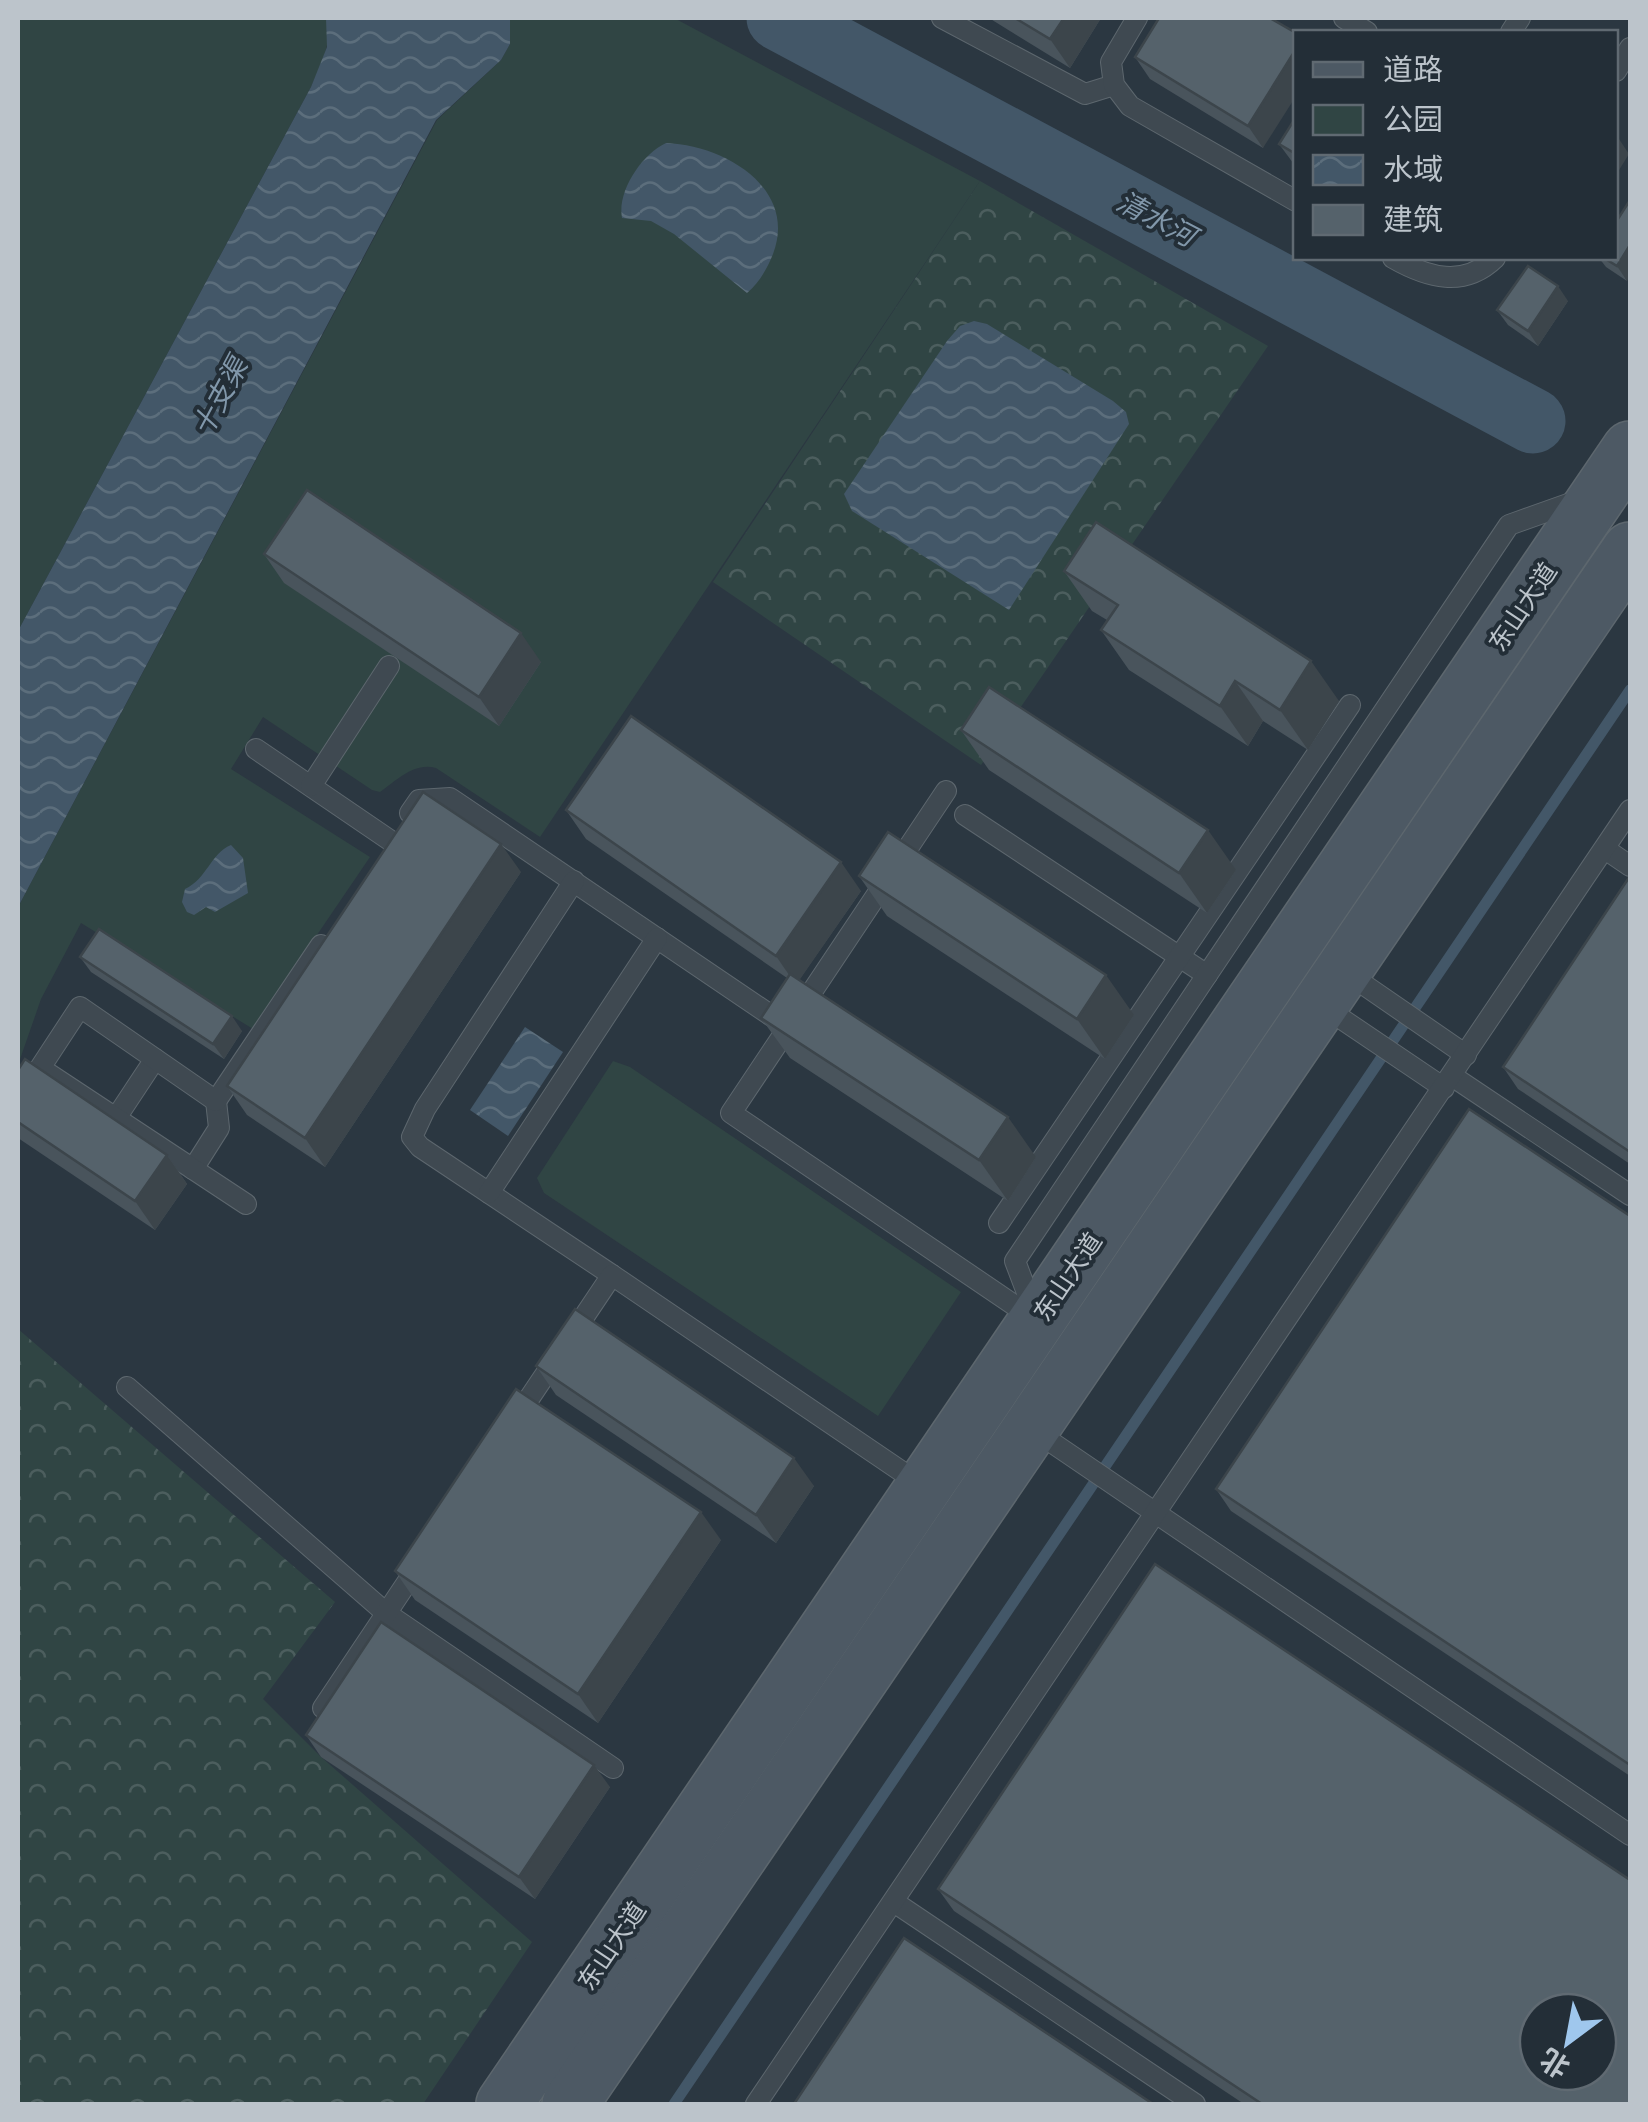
<svg xmlns="http://www.w3.org/2000/svg" width="1648" height="2122" viewBox="0 0 1648 2122" font-family="Poppins,'Noto Sans SC',sans-serif">
<defs>
<pattern id="forest-crowns" width="20" height="18" patternUnits="userSpaceOnUse" patternTransform="scale(2.5)"><rect width="20" height="18" fill="#304544"/><path d="M2 6a3 3 0 1 1 6 0M12 15a3 3 0 1 1 6 0" fill="none" stroke="#4c5e5e"/></pattern>
<pattern id="water-waves" width="16" height="10" patternUnits="userSpaceOnUse" patternTransform="scale(2.5)"><rect width="16" height="10" fill="#435768"/><path d="M0 5q4-4 8 0t8 0" fill="none" stroke="#5c6e7c"/></pattern>
</defs>
<rect width="100%" height="100%" fill="#2b3741"/>
<!-- green -->
<g fill="#304544">
<path d="M18 18H326C334 42 320 65 311 87L18 631Z"/>
<path d="M510 18H674L980 181 540 837 436 768C414 762 397 780 380 792L372 790 263 717 231 769 370 857 253 1029 81 923 41 999 18 1065V907L437 120 501 60 510 44Z"/>
<polygon points="613,1061 630,1067 961,1292 878,1416 544,1193 537,1178"/>
</g>
<!-- forest -->
<g fill="url(#forest-crowns)">
<polygon points="980,181 1268,346 981,765 713,582"/>
<polygon points="18,1329 335,1602 263,1699 321,1757 532,1942 423,2104 18,2104"/>
</g>
<!-- water -->
<g fill="url(#water-waves)">
<polygon points="326,18 510,18 510,44 501,60 436,120 18,907 18,631 311,87 327,47"/>
<path d="M666 143C724 145 798 188 773 254 767 269 759 283 747 293L674 234 651 221 622 218C617 191 642 154 666 143Z"/>
<polygon points="974,321 987,324 1113,401 1126,412 1129,424 1009,610 852,511 844,494 947,341 960,326"/>
<path d="M231 845 243 858 248 893 215 912 206 907 194 915 187 912 182 902 185 889C207 879 210 854 231 845Z"/>
<polygon points="525,1027 563,1052 508,1136 470,1110"/>
</g>
<g fill="none" stroke-linecap="round" stroke-linejoin="round">
<!-- stream -->
<polyline stroke="#435768" stroke-width="11" points="674,2104 1630,690"/>
<!-- river -->
<polyline stroke="#435768" stroke-width="65" points="779,18 1533,421"/>
<!-- service casing -->
<g stroke="#5d676e" stroke-width="22">
<g id="service">
<polyline points="942,18 1085,94 1114,85"/>
<polyline points="1137,18 1111,62 1114,85 1130,106 1296,201"/>
<polyline points="1344,18 1367,32"/>
<polyline points="1511,32 1520,18"/>
<polyline points="1616,71 1630,48"/>
<path d="M1393 258C1428 278 1464 288 1495 258"/>
<polyline points="256,749 391,841"/>
<polyline points="311,786 389,666"/>
<polyline points="946,791 731,1113 1036,1320"/>
<polyline points="410,813 419,800 450,798 788,1027"/>
<polyline points="965,815 1207,975"/>
<polyline points="1605,849 1630,866"/>
<polyline points="574,881 425,1109 412,1137 420,1147 612,1275"/>
<polyline points="1344,971 1466,1055"/>
<polyline points="1321,1005 1444,1088"/>
<polyline points="1452,1076 1630,1195"/>
<polyline points="116,1118 155,1059"/>
<polyline points="193,1169 219,1128 216,1101"/>
<polyline points="489,1193 657,938"/>
<polyline points="246,1204 40,1068 80,1007 216,1101 321,945"/>
<polyline points="999,1223 1350,705"/>
<polyline points="1035,1314 1015,1261 1509,525 1582,499"/>
<polyline points="127,1387 386,1613 613,1768"/>
<polyline points="514,1421 612,1275 923,1486"/>
<polyline points="1032,1429 1630,1835"/>
<polyline points="323,1708 418,1566"/>
<polyline points="894,1902 1195,2104"/>
<polyline points="756,2104 1630,810"/>
</g>
</g>
<!-- secondary casing -->
<g stroke="#5d676e" stroke-width="58">
<g id="secondary">
<polyline points="504,2104 1630,449"/>
<polyline points="570,2104 1630,550"/>
</g>
</g>
<!-- service -->
<use href="#service" stroke="#3f4951" stroke-width="20"/>
<!-- secondary -->
<use href="#secondary" stroke="#4d5964" stroke-width="55"/>
</g>
<!-- wall -->
<g fill="#49545c">
<polygon points="989,18 1101,18 1070,68"/>
<polygon points="1296,33 1263,148 1150,79 1135,57"/>
<polygon points="1296,117 1296,167 1279,144"/>
<polygon points="1599,258 1616,258 1627,281 1606,267"/>
<polygon points="1568,301 1538,346 1508,325 1497,310"/>
<polygon points="264,554 541,662 499,726 284,583"/>
<polygon points="1064,571 1339,701 1308,750 1263,721 1248,746 1129,670 1101,630 1107,620 1092,611"/>
<polygon points="961,730 1236,870 1207,913 989,770"/>
<polygon points="566,810 861,891 799,980 1036,1157 1008,1201 790,1058 761,1018 787,978 586,839"/>
<polygon points="521,872 325,1167 247,1115 227,1086"/>
<polygon points="859,876 1134,1015 1105,1059 887,916"/>
<polygon points="1630,876 1630,1164 1518,1089 1503,1067"/>
<polygon points="80,957 242,1031 224,1059 91,972"/>
<polygon points="18,1070 167,1155 187,1184 155,1230 18,1138"/>
<polygon points="1630,1216 1630,1776 1231,1511 1216,1489"/>
<polygon points="536,1366 814,1486 776,1543 556,1395"/>
<polygon points="721,1540 598,1723 415,1600 395,1571"/>
<polygon points="306,1735 610,1787 535,1899 321,1757"/>
<polygon points="938,1889 1630,2104 1244,2104 954,1911"/>
</g>
<!-- shaded-wall -->
<g fill="#3c454b">
<polygon points="1064,18 1101,18 1070,68 1050,39"/>
<polygon points="1296,49 1296,96 1263,148 1248,126"/>
<polygon points="1619,139 1629,154 1616,175 1616,144"/>
<polygon points="1630,245 1630,276 1627,281 1617,266"/>
<polygon points="1558,286 1568,301 1538,346 1528,331"/>
<polygon points="521,633 541,662 499,726 479,697"/>
<polygon points="1311,661 1339,701 1308,750 1280,710"/>
<polygon points="1235,681 1263,721 1248,746 1220,706"/>
<polygon points="1208,830 1236,870 1207,913 1179,873"/>
<polygon points="501,844 521,872 325,1167 305,1138"/>
<polygon points="841,862 861,891 796,985 776,956"/>
<polygon points="1106,975 1134,1015 1105,1059 1077,1019"/>
<polygon points="232,1016 242,1031 224,1059 213,1044"/>
<polygon points="1008,1117 1036,1157 1008,1201 979,1160"/>
<polygon points="167,1155 187,1184 155,1230 135,1201"/>
<polygon points="794,1458 814,1486 776,1543 756,1515"/>
<polygon points="701,1512 721,1540 598,1723 578,1694"/>
<polygon points="594,1765 610,1787 535,1899 519,1877"/>
</g>
<!-- building -->
<g fill="#55626b" stroke="#3c454b" stroke-width="2.5" fill-rule="evenodd">
<polygon points="1015,18 1064,18 1050,39"/>
<polygon points="1159,18 1270,18 1296,33 1296,49 1248,126 1135,57"/>
<polygon points="1296,117 1296,154 1279,144"/>
<polygon points="1630,200 1630,245 1617,266 1604,258 1616,258 1616,222"/>
<polygon points="1528,266 1558,286 1528,331 1497,310"/>
<polygon points="307,490 521,633 479,697 264,554"/>
<polygon points="1096,522 1311,661 1280,710 1235,681 1220,706 1101,630 1118,605 1064,571"/>
<polygon points="989,687 1208,830 1179,873 961,730"/>
<polygon points="631,716 841,862 776,956 566,810"/>
<polygon points="423,792 501,844 305,1138 227,1086"/>
<polygon points="888,832 1106,975 1077,1019 859,876"/>
<polygon points="1630,876 1630,1152 1503,1067"/>
<polygon points="99,929 232,1016 213,1044 80,957"/>
<polygon points="790,974 1008,1117 979,1160 761,1018"/>
<polygon points="25,1059 167,1155 135,1201 18,1122 18,1070"/>
<polygon points="1469,1109 1630,1216 1630,1765 1216,1489"/>
<polygon points="575,1309 794,1458 756,1515 536,1366"/>
<polygon points="516,1389 701,1512 578,1694 395,1571"/>
<path d="M1155 1564 1630 1880V2104H1262L938 1889ZM1538 2012H1598V2072H1538Z"/>
<polygon points="381,1622 594,1765 519,1877 306,1735"/>
<polygon points="904,1938 1153,2104 794,2104"/>
</g>
<g text-anchor="middle" dominant-baseline="central" stroke-width="8" stroke-linejoin="round" paint-order="stroke">
<!-- street labels -->
<g font-size="25" fill="#bcc4cb" stroke="#232e37">
<text transform="translate(1523 607) rotate(-56)">东山大道</text>
<text transform="translate(1068 1277) rotate(-56)">东山大道</text>
<text transform="translate(612 1946) rotate(-56)">东山大道</text>
</g>
<!-- water labels -->
<g font-size="28" font-style="italic" fill="#8197aa" stroke="#232e37">
<text transform="translate(1156 219) rotate(28)">清水河</text>
<text transform="translate(220 397) rotate(-62)">十支渠</text>
</g>
</g>
<!-- border -->
<rect width="1648" height="2122" fill="none" stroke="#bcc4cb" stroke-width="40"/>
<!-- legend -->
<rect x="1293" y="30" width="325" height="230" fill="#232e37" stroke="#606a72" stroke-width="2.5"/>
<rect x="1313" y="62" width="50" height="15" fill="#4d5964" stroke="#606a72" stroke-width="2.5"/>
<text x="1383" y="80" font-size="30" fill="#bcc4cb">道路</text>
<rect x="1313" y="105" width="50" height="30" fill="#304544" stroke="#606a72" stroke-width="2.5"/>
<text x="1383" y="130" font-size="30" fill="#bcc4cb">公园</text>
<rect x="1313" y="155" width="50" height="30" fill="url(#water-waves)" stroke="#606a72" stroke-width="2.5"/>
<text x="1383" y="180" font-size="30" fill="#bcc4cb">水域</text>
<rect x="1313" y="205" width="50" height="30" fill="#55626b" stroke="#606a72" stroke-width="2.5"/>
<text x="1383" y="230" font-size="30" fill="#bcc4cb">建筑</text>
<!-- north arrow -->
<g transform="translate(1568 2042) rotate(212)"><circle r="48" fill="#232e37" stroke="#606a72" stroke-width="2.5"/>
<path d="M0-8L18 38L0 25L-18 38Z" fill="#9fc7ed"/>
<text y="-15" font-size="28" font-weight="bold" text-anchor="middle" fill="#bcc4cb">北</text>
</g>
</svg>
